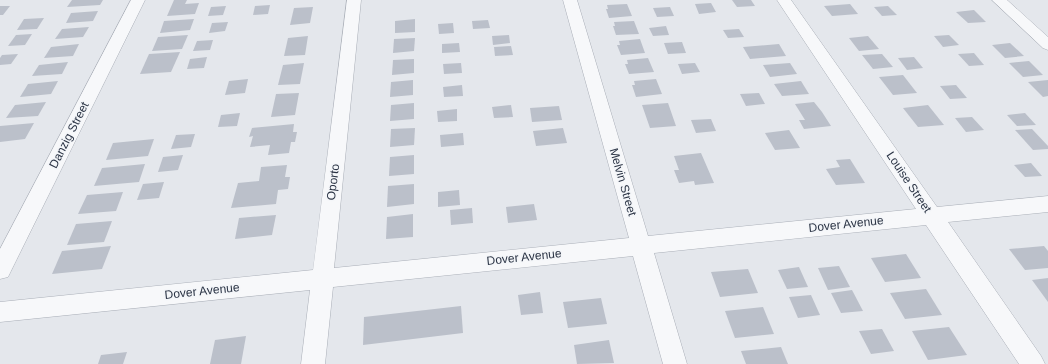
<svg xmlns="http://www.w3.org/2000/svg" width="1048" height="364" viewBox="0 0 1048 364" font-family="Arial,sans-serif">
<rect width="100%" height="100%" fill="#e4e7ec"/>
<!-- building -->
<g fill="#bbc0ca">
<polygon points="72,0 103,0 100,5 67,7"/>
<polygon points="174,0 187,0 185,4 199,3 195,14 167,16"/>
<polygon points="732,0 751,0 755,6 737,7"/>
<polygon points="711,3 716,12 699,14 695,4"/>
<polygon points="627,4 632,16 609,18 606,9 608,9 607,5"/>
<polygon points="850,4 858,14 832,16 824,6"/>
<polygon points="270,5 268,14 253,15 255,6"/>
<polygon points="0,6 10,6 3,15 0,15"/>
<polygon points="226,6 223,15 208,16 211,7"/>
<polygon points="888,6 897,15 882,16 874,7"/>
<polygon points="313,7 310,23 290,25 294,8"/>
<polygon points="670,7 674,16 657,17 653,8"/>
<polygon points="974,10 986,22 968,23 956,12"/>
<polygon points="98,11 93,21 66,23 71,13"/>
<polygon points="44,18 37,29 17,30 24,19"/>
<polygon points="194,19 190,30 160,33 164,21"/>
<polygon points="415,19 415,32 395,33 395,21"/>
<polygon points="488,20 490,28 473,29 472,21"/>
<polygon points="634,21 639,34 616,35 613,26 615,26 614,22"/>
<polygon points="228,22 225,31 209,33 212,23"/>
<polygon points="453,23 454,33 439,34 438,24"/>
<polygon points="666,26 669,35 653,36 649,28"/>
<polygon points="89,27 83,37 55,39 62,29"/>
<polygon points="739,29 744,37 728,38 723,30"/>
<polygon points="32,34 25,45 8,46 16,35"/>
<polygon points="188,35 182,49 152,51 158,37"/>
<polygon points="509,35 510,43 493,45 492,36"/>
<polygon points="949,35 959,45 943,47 934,36"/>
<polygon points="308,36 305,55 284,56 288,38"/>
<polygon points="868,36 879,49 859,51 849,38"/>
<polygon points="415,38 414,51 393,53 394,39"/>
<polygon points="640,39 645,53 621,55 617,45 620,45 619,41"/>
<polygon points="213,40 210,50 193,51 197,41"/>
<polygon points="682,42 686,53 668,54 664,43"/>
<polygon points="459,43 460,52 442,53 442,44"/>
<polygon points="1010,43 1024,56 1005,58 992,45"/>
<polygon points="79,44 73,56 44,58 51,47"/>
<polygon points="779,44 786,56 750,59 743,47"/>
<polygon points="511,46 513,55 495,56 494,47"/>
<polygon points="180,52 171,72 140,74 149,54"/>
<polygon points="974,53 984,65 969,66 958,54"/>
<polygon points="18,54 11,64 0,65 0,58 2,55"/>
<polygon points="882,54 893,67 873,69 862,55"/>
<polygon points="207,57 204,68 187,69 190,59"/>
<polygon points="914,57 923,68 907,70 898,58"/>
<polygon points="648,58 654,72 629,74 625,64 628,64 627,60"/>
<polygon points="414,59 414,73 392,75 393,60"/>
<polygon points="1029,61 1043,75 1023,77 1009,63"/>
<polygon points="68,62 62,74 32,76 39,65"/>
<polygon points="304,63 300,84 278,85 283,65"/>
<polygon points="461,63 462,73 444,74 443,64"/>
<polygon points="695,63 700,72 682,74 678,64"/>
<polygon points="790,63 797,74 770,77 763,65"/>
<polygon points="903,75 917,93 893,95 879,77"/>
<polygon points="248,79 245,93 225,95 229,81"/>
<polygon points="656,79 662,94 636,97 632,85 635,85 634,81"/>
<polygon points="413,80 413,95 390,97 391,82"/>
<polygon points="1048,80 1048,96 1043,97 1028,82"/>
<polygon points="58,81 51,94 20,97 28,84"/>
<polygon points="801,81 809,94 782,96 774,84"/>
<polygon points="462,85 463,96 444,97 443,87"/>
<polygon points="956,85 967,98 950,99 940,86"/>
<polygon points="299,93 295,115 271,117 276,94"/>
<polygon points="759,93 765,104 746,106 740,94"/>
<polygon points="46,102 38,116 6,118 15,105"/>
<polygon points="814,102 822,112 831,126 804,129 799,120 805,120 795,104"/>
<polygon points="414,103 414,119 390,121 391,105"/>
<polygon points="668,103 676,126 650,128 642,105"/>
<polygon points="511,105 513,117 494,118 492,107"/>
<polygon points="928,105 944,125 918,127 903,108"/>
<polygon points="559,106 562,120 532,122 530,108"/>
<polygon points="457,109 457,121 438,122 437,111"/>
<polygon points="240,113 237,126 218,127 221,115"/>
<polygon points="1025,113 1036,125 1017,126 1007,115"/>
<polygon points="972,117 984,130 966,132 955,118"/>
<polygon points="711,119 716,131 696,133 691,120"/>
<polygon points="34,123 25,139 0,142 0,126"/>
<polygon points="294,124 293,132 297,132 295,142 291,142 289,153 268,155 270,145 250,147 253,136 249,137 252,128"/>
<polygon points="415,128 414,145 390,147 391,129"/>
<polygon points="563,128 567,143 536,146 533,131"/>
<polygon points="1032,129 1048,146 1048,149 1033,150 1015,130"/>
<polygon points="789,130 800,148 775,150 765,133"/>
<polygon points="463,133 464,145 441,147 440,135"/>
<polygon points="195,134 191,147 171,149 176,135"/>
<polygon points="154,139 148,156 106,160 113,143"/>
<polygon points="701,153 714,183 695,185 694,181 679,183 674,170 679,170 674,156"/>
<polygon points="183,155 178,170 158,172 163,157"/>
<polygon points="414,155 414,174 389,176 390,157"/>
<polygon points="850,159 865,183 836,185 826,169 840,167 836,160"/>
<polygon points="1031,163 1042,176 1025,177 1014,165"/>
<polygon points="145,164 139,182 94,186 102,168"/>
<polygon points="287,165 285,177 290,177 288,189 278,190 276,204 231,208 238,183 259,181 261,167"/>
<polygon points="164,182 159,198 137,200 143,184"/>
<polygon points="414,184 414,204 387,207 388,186"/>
<polygon points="459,190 460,205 438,207 438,192"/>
<polygon points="123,192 116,211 78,214 87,195"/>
<polygon points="534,204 537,220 508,223 506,207"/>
<polygon points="472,208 473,223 451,225 450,210"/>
<polygon points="413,214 413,237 386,239 387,217"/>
<polygon points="276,215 272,235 235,239 239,218"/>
<polygon points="112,221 104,242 67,245 76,224"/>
<polygon points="111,246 102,269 52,274 62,251"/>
<polygon points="1044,246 1048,251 1048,268 1025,270 1009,249"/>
<polygon points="906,254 921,278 885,282 871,258"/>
<polygon points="839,266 850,287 828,290 818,268"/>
<polygon points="799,267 808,287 787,289 778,270"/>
<polygon points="748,269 758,293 720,297 711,272"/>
<polygon points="1048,278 1048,302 1032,280"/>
<polygon points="926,289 942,315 905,319 890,293"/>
<polygon points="852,290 863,311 841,313 831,293"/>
<polygon points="540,292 543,313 521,315 518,295"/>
<polygon points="811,295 820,315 798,318 789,297"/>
<polygon points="601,298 607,324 568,328 563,302"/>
<polygon points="461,306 463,333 363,345 364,317"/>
<polygon points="763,307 774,334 735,338 725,311"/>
<polygon points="949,327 967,355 928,360 912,331"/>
<polygon points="882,329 894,351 871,354 859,331"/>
<polygon points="246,336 241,364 210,364 215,340"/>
<polygon points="609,340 614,363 577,364 574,345"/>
<polygon points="781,347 788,364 746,364 741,351"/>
<polygon points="127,352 123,364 98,364 101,355"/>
</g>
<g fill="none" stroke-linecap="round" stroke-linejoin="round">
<!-- street casing -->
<g stroke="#a9aeb7" stroke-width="1">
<g id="street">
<polygon points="131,0 145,0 8,277 0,279 0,249"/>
<polygon points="347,0 361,0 334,268 629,238 563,0 577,0 648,236 916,209 777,0 791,0 937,207 1048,196 1048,212 948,222 1041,356 1045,364 1019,364 926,225 654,253 687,364 663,364 633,256 333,287 325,364 301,364 310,290 0,322 0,302 313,270"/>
<polygon points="992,0 1007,0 1048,37 1048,50 1043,48"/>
</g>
</g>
<!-- street -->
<use href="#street" fill="#f7f8fa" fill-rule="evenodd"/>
</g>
<g text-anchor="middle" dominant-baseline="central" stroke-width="3" stroke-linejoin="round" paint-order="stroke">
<!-- street labels -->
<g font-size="12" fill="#2b3445" stroke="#f4f6f9">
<text transform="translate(69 135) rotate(-63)">Danzig Street</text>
<text transform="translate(333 182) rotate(-83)">Oporto</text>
<text transform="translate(623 182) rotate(74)">Melvin Street</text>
<text transform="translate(909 182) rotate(56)">Louise Street</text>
<text transform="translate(846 224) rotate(-6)">Dover Avenue</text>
<text transform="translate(524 257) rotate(-6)">Dover Avenue</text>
<text transform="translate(202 291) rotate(-6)">Dover Avenue</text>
</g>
</g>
</svg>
